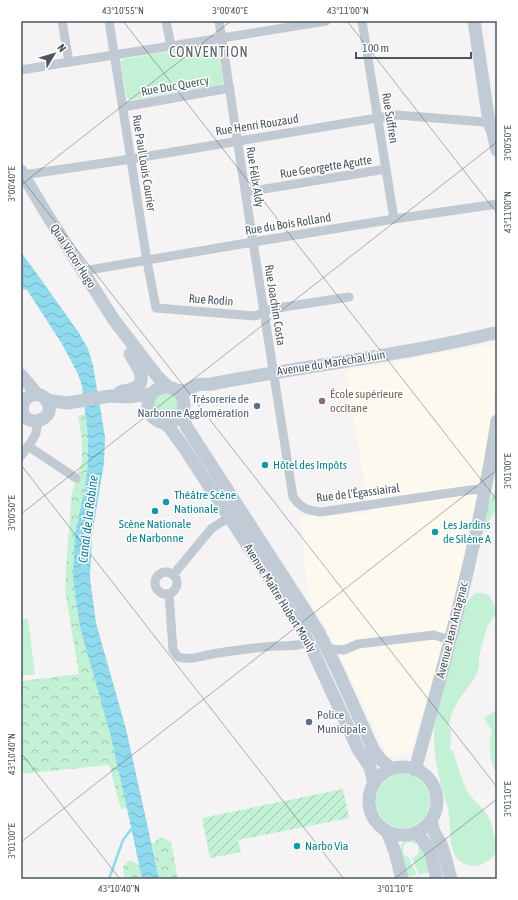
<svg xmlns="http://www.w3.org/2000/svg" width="518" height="900" viewBox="0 0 518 900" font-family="'Asap Condensed',sans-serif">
<defs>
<pattern id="forest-crowns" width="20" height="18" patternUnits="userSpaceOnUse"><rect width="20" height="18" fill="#c3f1d5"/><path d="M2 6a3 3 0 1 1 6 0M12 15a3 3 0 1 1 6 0" fill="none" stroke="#a0c6b0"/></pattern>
<pattern id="garden-furrows" width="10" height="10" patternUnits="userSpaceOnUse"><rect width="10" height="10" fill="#c3f1d5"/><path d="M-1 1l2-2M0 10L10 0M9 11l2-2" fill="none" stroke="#a0c6b0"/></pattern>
<pattern id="water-waves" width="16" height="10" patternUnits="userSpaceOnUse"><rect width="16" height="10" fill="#90daee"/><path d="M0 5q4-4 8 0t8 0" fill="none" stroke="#78b4c4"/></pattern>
</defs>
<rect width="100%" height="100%" fill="#f5f3f3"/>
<!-- commercial -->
<polygon fill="#fdf9ef" points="492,345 497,349 497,385 485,470 454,610 411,753 388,756 338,652 308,595 300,517 370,513 345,371 476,347"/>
<!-- grass -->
<g fill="#c3f1d5">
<polygon points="214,44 218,48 224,82 222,85 129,100 127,98 120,62 124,59"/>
<circle cx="166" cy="405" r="13"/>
<path d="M476 593C480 593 486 593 489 596 492 599 497 610 497 614L493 618 487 627 479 656V666L476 675 472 682 458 701 452 713 448 727 451 730 450 750 453 751C457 764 461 778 467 791 473 801 486 810 490 820 492 823 492 828 493 831 496 842 499 855 488 861 482 865 475 867 468 865 462 863 456 859 454 854 448 839 451 823 448 808 446 800 443 793 441 785 436 764 432 743 435 722L467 601 472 596Z"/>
<polygon points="21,619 28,619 35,674 21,676"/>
<path d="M497 710V774C489 760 488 746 492 731L484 718Z"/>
<circle cx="403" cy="801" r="27"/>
<path d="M411 838 419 841 416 844C406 839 400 846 404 855L409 858 412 865 417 875 406 877 400 850C401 843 404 839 411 838Z"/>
<path d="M418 847H423L430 872 419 874 414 864 412 858C417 856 420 853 418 847Z"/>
</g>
<!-- forest -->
<g fill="url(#forest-crowns)">
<polygon points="85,414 88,437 88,463 85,487 75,534 110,733 127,808 121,809 109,765 21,774 21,681 79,674 65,590 67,555 72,492 82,462 82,440 78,416"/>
<path d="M497 489V509L491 517 486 532 482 529C485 515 487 500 497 489Z"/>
<polygon points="161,837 171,842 178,879 159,879 152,844"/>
<polygon points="130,860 139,865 142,879 125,879 123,866"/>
</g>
<!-- garden -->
<polygon fill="url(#garden-furrows)" points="343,789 349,818 238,840 241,852 210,858 202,818"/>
<!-- water -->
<polygon fill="url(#water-waves)" points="21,252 40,278 79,333 88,349 93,365 105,437 104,463 92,536 90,578 96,623 126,729 146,819 159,879 142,879 130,822 110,733 80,627 73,579 75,534 85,487 88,463 88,437 82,386 78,374 62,344 27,290 23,289 21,287"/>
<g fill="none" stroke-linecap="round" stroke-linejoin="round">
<!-- stream -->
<polyline stroke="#90daee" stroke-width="2.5" points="109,879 123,840 133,827"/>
<!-- street -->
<g stroke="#c1cad2" stroke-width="9">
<polyline points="62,21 69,62"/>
<polyline points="109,21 147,261 156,308 255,316 271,309 349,297"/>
<polyline points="166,21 171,46"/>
<path d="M219 21 253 242 293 497C302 509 307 510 321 512L470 490 485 489"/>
<polyline points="362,21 394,219"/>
<polyline points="21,70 69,62 222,38 326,21"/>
<polyline points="123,107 230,88"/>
<polyline points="23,175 131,159 377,118 397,115 497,123"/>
<polyline points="246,192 386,169"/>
<polyline points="83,271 253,242 394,219 497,204"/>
<polyline points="28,446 76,478"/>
<path d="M21 456C26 449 33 441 36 433 37 428 36 427 39 421"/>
<circle cx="166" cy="583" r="11"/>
<polyline points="173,575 211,529 229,517"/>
<path d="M169 594 173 650 178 657C192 661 204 655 218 653 238 650 258 647 277 646 288 645 299 647 308 642"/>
<polyline points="328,650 332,649 344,650 358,644 434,635 450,640"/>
</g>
<!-- secondary -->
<g stroke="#c1cbd6" stroke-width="13">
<polyline points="474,21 489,122 493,133 497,150"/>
<polyline points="21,171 46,213 114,320 157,376 167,386"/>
<polyline points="21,375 37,394"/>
<circle cx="166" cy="405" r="18"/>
<path d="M177 390C187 392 188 389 197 385 201 384 206 384 211 384 303 366 398 356 490 334L497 333"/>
<path d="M120 392C124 390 128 391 132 389 151 382 136 365 130 354"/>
<polyline points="46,400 67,403 110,396 129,397 150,394"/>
<path d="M21 405C23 403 24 400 27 398 33 392 44 394 48 402 57 424 17 430 23 403"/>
<polyline points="182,414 186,426 303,607 319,633 336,667 374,751 381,760 392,769"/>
<polyline points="164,423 169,427 185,449 271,581 302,630 313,651 358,749 370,767 374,784"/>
<circle cx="403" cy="801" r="34"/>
<path d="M415 770C447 655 479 539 497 421"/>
<polyline points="431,820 434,832 441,844 444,853 451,879"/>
<polyline points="387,831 395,852 402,879"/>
<polyline points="417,833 430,850 437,879"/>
</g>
</g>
<!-- ticks -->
<path fill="none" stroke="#4a5661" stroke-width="1" stroke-opacity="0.45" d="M123 21 497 500M347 21 497 213M21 178 497 787M21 185 231 21M21 465 344 879M21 514 497 142M21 753 120 879M21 842 497 470M394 879 497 799"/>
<!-- markers -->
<circle fill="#8d6e63" stroke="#fff" stroke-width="1.5" cx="322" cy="401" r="4"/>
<g fill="#5c6f8a" stroke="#fff" stroke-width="1.5">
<circle cx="257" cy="406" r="4"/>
<circle cx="309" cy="722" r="4"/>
</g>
<g fill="#0f9aa8" stroke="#fff" stroke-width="1.5">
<circle cx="265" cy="465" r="4"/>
<circle cx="166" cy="502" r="4"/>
<circle cx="155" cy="511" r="4"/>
<circle cx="435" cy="532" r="4"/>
<circle cx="297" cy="846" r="4"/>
</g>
<g text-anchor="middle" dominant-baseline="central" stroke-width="3" stroke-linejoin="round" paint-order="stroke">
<!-- street labels -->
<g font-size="12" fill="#4a5661" stroke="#fff">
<text transform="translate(175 86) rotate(-10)">Rue Duc Quercy</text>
<text transform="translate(390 118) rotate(81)">Rue Suffren</text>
<text transform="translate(257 125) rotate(-9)">Rue Henri Rouzaud</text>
<text transform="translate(144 163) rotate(81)">Rue Paul Louis Courier</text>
<text transform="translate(326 167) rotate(-9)">Rue Georgette Agutte</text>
<text transform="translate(255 177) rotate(81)">Rue Félix Aldy</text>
<text transform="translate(288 224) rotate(-9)">Rue du Bois Rolland</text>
<text transform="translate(73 256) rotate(57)">Quai Victor Hugo</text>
<text transform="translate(211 300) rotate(4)">Rue Rodin</text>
<text transform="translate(275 305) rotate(81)">Rue Joachim Costa</text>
<text transform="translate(331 363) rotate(-9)">Avenue du Maréchal Juin</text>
<text transform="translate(358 493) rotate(-7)">Rue de l'Égassiairal</text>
<text transform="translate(280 598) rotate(58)">Avenue Maître Hubert Mouly</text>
<text transform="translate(452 630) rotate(-76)">Avenue Jean Antagnac</text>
</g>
<!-- education labels -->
<g font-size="12" fill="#785e54" stroke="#fff" text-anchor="start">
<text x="330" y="394">École supérieure<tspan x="330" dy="14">occitane</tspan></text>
</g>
<!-- service labels -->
<g font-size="12" fill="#4e5e75" stroke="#fff" text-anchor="end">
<text x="249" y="399">Trésorerie de<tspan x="249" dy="14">Narbonne Agglomération</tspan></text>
<text x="317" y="715" text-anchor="start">Police<tspan x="317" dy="14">Municipale</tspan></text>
</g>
<!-- culture labels -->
<g font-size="12" fill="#0d838f" stroke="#fff" text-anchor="start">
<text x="273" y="465">Hôtel des Impôts</text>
<text x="174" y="495">Théâtre Scène<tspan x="174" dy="14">Nationale</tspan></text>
<text x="155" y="524" text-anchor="middle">Scène Nationale<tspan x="155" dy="14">de Narbonne</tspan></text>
<text x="443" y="525">Les Jardins<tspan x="443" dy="14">de Silène A</tspan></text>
<text x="305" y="846">Narbo Via</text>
</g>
<!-- water labels -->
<g font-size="13" font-style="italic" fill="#0c7c9b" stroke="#fff">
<text transform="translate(88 519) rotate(-83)">Canal de la Robine</text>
</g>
<!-- quarter labels -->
<g font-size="14" letter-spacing="1" fill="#5f6368" stroke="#fff">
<text x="209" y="52">CONVENTION</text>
</g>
</g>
<!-- border -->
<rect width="518" height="900" fill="none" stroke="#ffffff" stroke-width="44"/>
<!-- north arrow -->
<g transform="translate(54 54) rotate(52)" stroke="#ffffff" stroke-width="3" paint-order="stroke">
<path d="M0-3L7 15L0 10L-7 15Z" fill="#4a5661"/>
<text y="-6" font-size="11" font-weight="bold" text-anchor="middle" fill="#4a5661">N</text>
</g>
<!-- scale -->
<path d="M356 52v6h115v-6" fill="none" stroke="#4a5661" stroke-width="2"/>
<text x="362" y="52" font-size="12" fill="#4a5661" stroke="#ffffff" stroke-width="3" paint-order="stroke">100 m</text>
<rect x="22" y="22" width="474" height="856" fill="none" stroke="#4a5661" stroke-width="1.5"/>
<g font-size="10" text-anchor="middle" fill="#4a5661">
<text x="123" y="14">43°10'55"N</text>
<text x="230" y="14">3°00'40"E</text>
<text x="348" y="14">43°11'00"N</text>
<text transform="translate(507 143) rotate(-90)" y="4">3°00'50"E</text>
<text transform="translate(11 184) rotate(-90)" y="4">3°00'40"E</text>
<text transform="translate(507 212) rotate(-90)" y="4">43°11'00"N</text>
<text transform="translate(507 471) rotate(-90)" y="4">3°01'00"E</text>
<text transform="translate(11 513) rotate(-90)" y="4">3°00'50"E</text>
<text transform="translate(11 754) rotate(-90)" y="4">43°10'40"N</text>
<text transform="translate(507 799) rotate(-90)" y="4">3°01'10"E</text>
<text transform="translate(11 841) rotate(-90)" y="4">3°01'00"E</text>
<text x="119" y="892">43°10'40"N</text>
<text x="395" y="892">3°01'10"E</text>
</g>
</svg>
